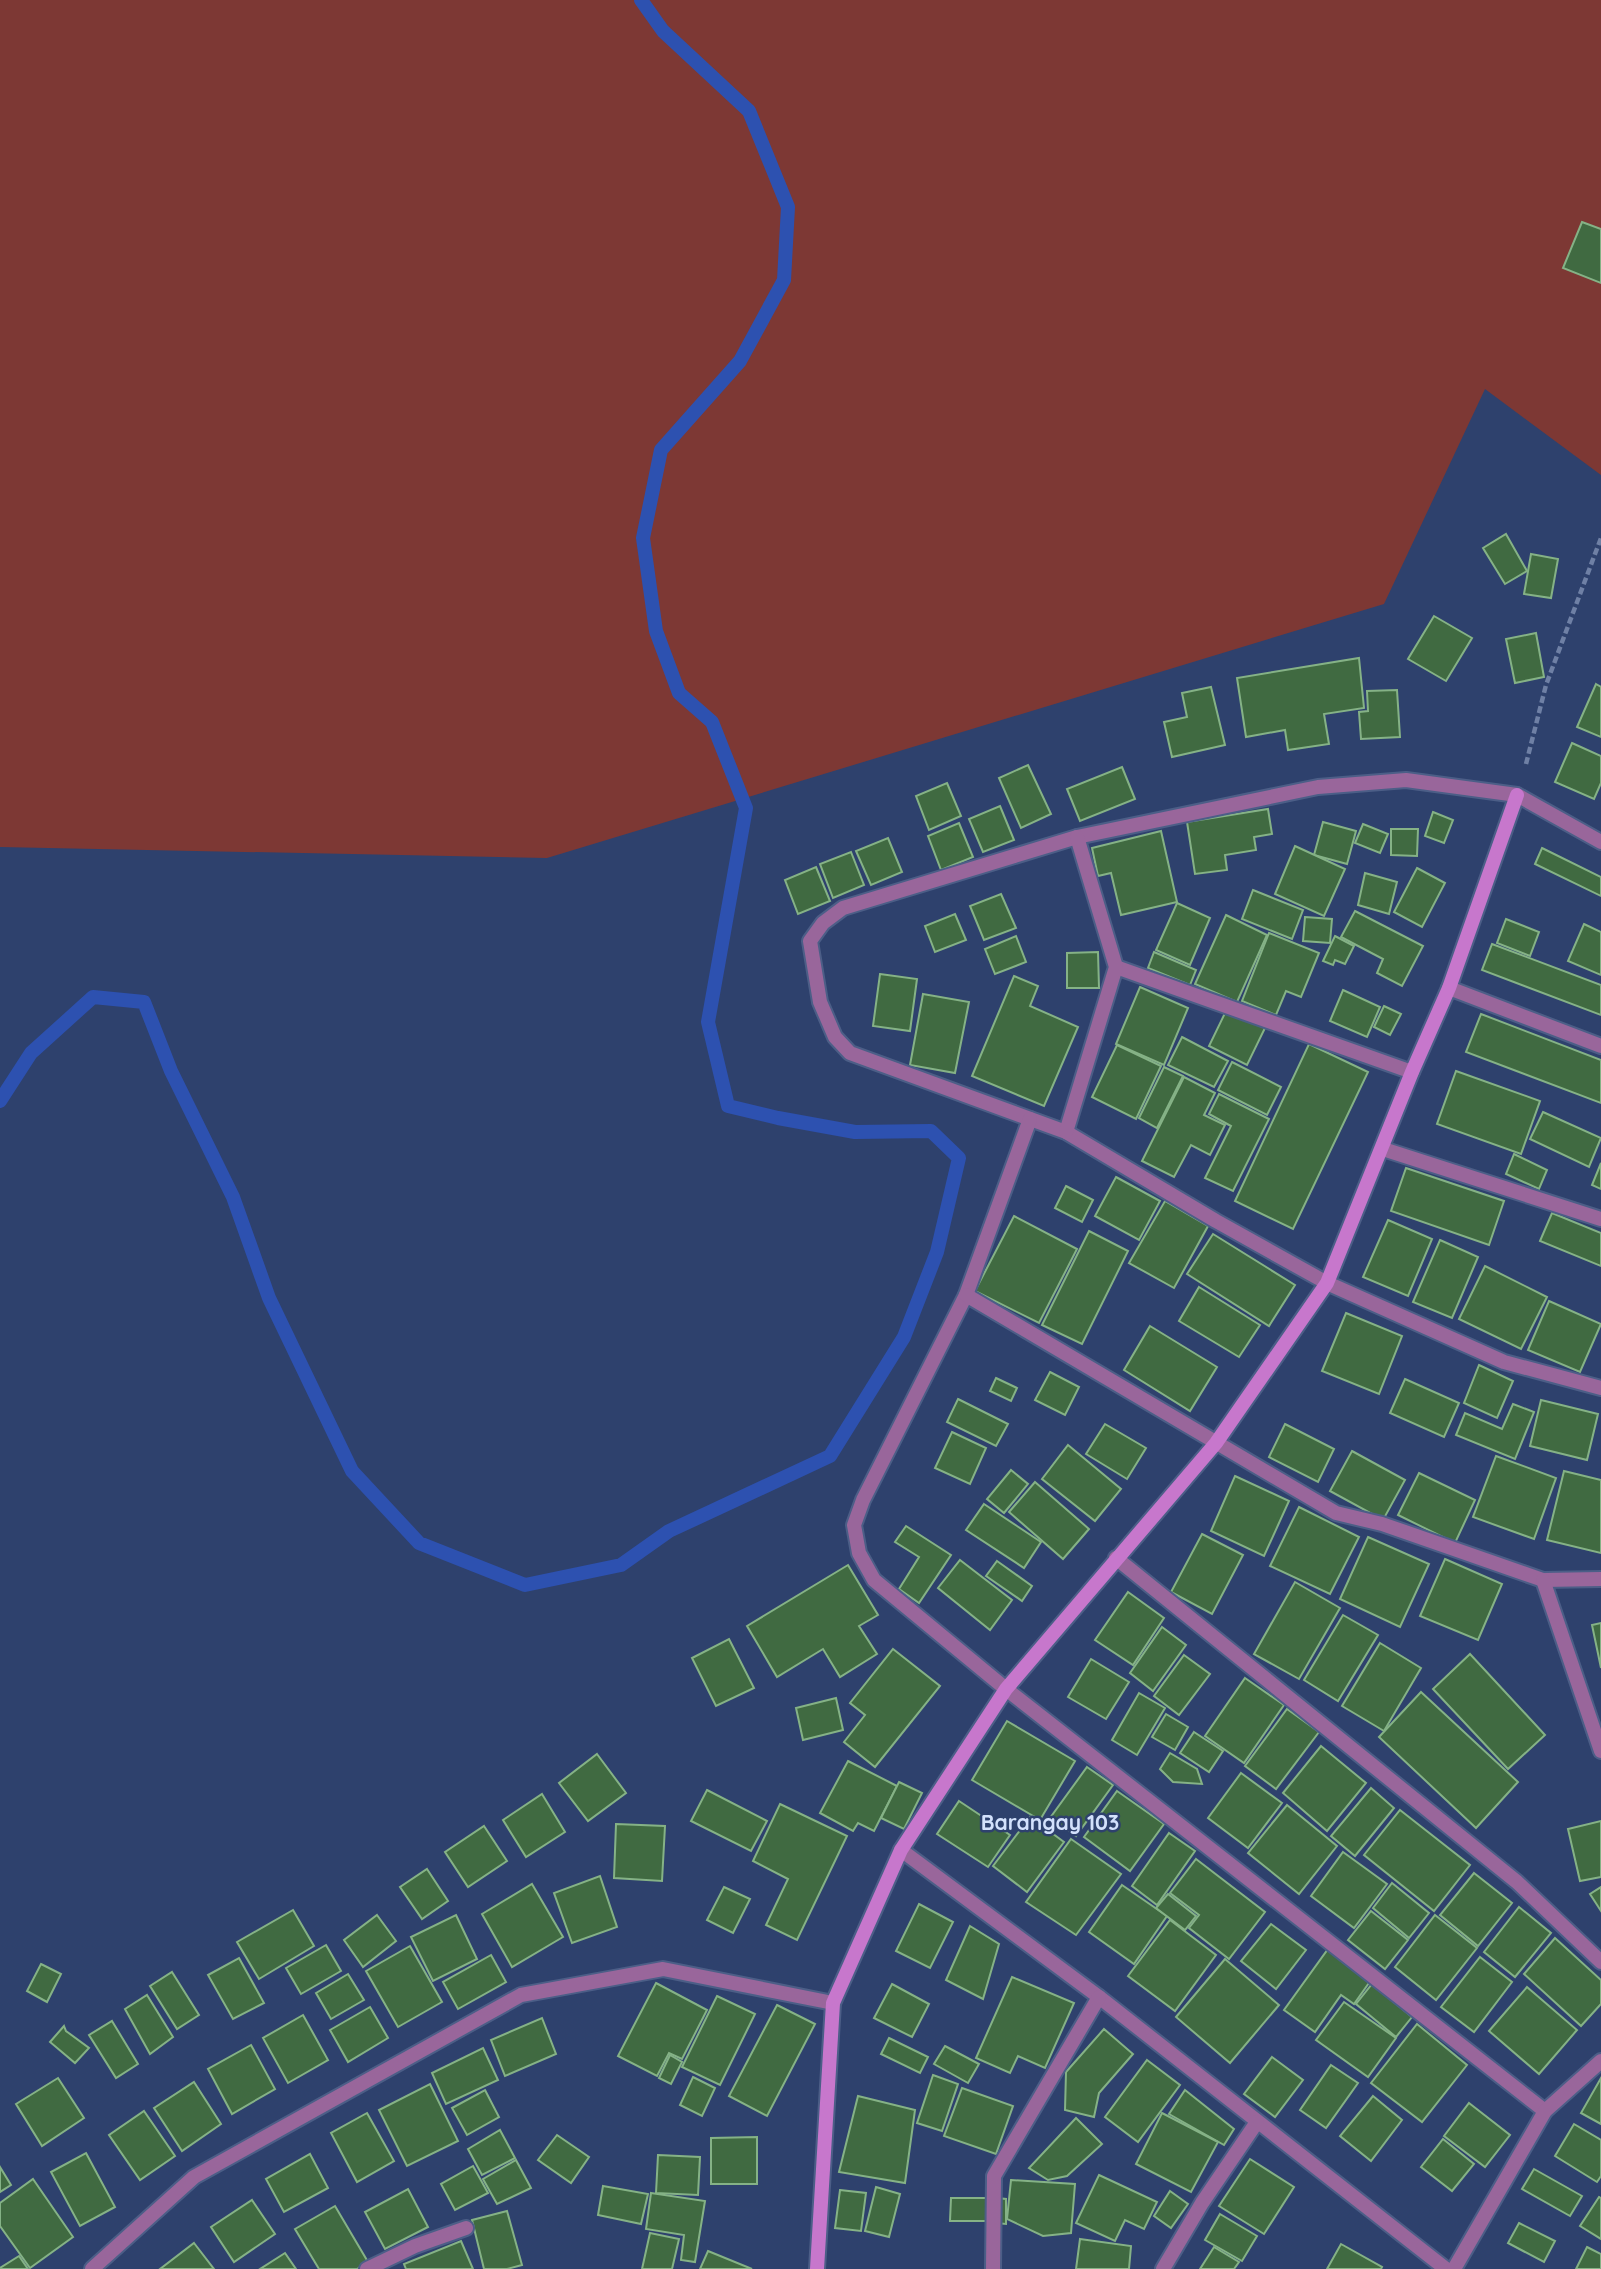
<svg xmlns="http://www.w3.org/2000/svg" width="1601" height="2269" viewBox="0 0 1601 2269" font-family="Quicksand,sans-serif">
<rect width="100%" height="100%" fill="#2e416d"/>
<!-- green -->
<polygon fill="#7d3834" points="0,0 1601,0 1601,475 1485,389 1384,604 547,858 0,847"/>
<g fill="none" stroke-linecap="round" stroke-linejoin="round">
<!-- stream -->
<polyline stroke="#2d51b0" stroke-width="14" points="0,1101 31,1053 93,997 144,1002 171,1071 233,1197 269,1298 352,1471 419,1543 525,1585 621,1565 669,1531 830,1456 904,1337 937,1252 959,1158 931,1131 855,1132 778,1118 728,1106 708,1022 746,808 712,722 679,693 656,631 643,538 661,450 740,361 784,280 788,207 749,111 663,31 641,0"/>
</g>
<!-- building -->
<g fill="#406a41" stroke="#85b286" stroke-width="2">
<polygon points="1582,222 1601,229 1601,283 1563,268"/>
<polygon points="1506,534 1527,571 1505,584 1483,548"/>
<polygon points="1531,554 1558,559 1551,598 1524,594"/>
<polygon points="1434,616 1472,638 1446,681 1408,659"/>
<polygon points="1536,633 1544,677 1515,683 1506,639"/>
<polygon points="1359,658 1364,708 1324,714 1329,744 1288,750 1285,730 1246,737 1237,678"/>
<polygon points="1596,684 1601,687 1601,737 1577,727"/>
<polygon points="1211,687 1225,745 1172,757 1164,722 1187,717 1182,693"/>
<polygon points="1397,690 1400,737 1361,739 1359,712 1368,711 1367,691"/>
<polygon points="1572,743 1601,756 1601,783 1594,799 1555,782"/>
<polygon points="1028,765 1051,814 1021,828 999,778"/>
<polygon points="1122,767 1135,799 1080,821 1067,789"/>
<polygon points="947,783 961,816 929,830 916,796"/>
<polygon points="1000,806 1014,840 983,852 969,819"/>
<polygon points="1268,809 1272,834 1254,837 1256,850 1225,855 1227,870 1195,874 1187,822"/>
<polygon points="1433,812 1453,820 1444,843 1425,836"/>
<polygon points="1323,822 1356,831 1347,864 1314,855"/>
<polygon points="959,823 973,857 941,870 928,836"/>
<polygon points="1363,824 1388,834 1380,853 1355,843"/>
<polygon points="1391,829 1418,829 1417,856 1391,855"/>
<polygon points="1161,831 1177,902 1121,915 1111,873 1098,876 1092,848"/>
<polygon points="888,838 902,872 871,885 856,851"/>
<polygon points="1295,846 1345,869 1324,916 1275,894"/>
<polygon points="1542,848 1601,877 1601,896 1535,864"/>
<polygon points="851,852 864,885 833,898 820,864"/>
<polygon points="816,867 830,901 798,914 785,880"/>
<polygon points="1417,868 1445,883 1422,927 1394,912"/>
<polygon points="1365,873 1397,882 1389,914 1358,905"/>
<polygon points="1253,890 1303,910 1292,939 1242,919"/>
<polygon points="1001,894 1016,928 984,940 970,906"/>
<polygon points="1177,903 1210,918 1190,965 1156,950"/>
<polygon points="1355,911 1423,946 1402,986 1377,973 1383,959 1341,937"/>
<polygon points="955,914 966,940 935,952 925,926"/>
<polygon points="1226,915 1267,935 1237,1002 1195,984"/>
<polygon points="1305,917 1332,919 1330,943 1303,941"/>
<polygon points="1506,919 1539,932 1530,956 1497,943"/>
<polygon points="1584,924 1601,932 1601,975 1568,961"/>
<polygon points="1269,933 1319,953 1301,997 1286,991 1276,1015 1242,1001"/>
<polygon points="1016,936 1026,962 995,974 985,949"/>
<polygon points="1335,936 1354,946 1345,964 1335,960 1333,965 1323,961"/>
<polygon points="1492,944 1601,985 1601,1015 1482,970"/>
<polygon points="1098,952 1099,988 1067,988 1067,953"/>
<polygon points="1154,952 1196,970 1190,985 1148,968"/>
<polygon points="880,974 917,979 910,1031 873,1026"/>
<polygon points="1014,976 1038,986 1030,1006 1078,1027 1044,1106 972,1076"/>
<polygon points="1140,987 1188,1008 1164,1065 1116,1044"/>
<polygon points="1343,990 1380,1007 1367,1037 1330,1021"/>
<polygon points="923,994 969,1002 955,1073 910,1065"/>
<polygon points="1384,1006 1401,1014 1390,1035 1374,1027"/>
<polygon points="1227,1009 1265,1028 1247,1065 1209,1046"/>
<polygon points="1481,1014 1601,1060 1601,1103 1466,1052"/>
<polygon points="1182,1037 1228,1061 1214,1087 1168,1065"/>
<polygon points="1309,1044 1368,1072 1293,1229 1235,1201"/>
<polygon points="1117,1045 1161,1066 1136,1119 1092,1097"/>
<polygon points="1232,1062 1281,1087 1267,1115 1218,1090"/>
<polygon points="1164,1067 1183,1076 1157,1128 1139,1118"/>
<polygon points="1456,1071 1540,1101 1521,1154 1437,1124"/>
<polygon points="1184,1077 1215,1093 1204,1115 1225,1125 1210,1155 1191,1145 1174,1177 1142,1161"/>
<polygon points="1219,1094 1269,1119 1233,1191 1205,1178 1231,1126 1209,1114"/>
<polygon points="1543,1112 1601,1138 1589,1167 1530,1139"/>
<polygon points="1514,1154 1547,1170 1539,1189 1506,1174"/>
<polygon points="1601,1163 1601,1189 1592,1185"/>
<polygon points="1406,1168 1504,1201 1489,1245 1391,1211"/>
<polygon points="1116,1177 1160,1201 1139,1240 1095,1216"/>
<polygon points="1066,1186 1093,1200 1082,1222 1055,1208"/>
<polygon points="1165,1201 1208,1226 1174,1288 1129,1263"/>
<polygon points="1552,1213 1601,1233 1601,1266 1540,1241"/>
<polygon points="1014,1216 1077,1249 1039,1323 975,1291"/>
<polygon points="1388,1220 1432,1239 1408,1296 1363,1277"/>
<polygon points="1089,1231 1128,1251 1082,1344 1042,1325"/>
<polygon points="1213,1234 1295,1285 1269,1326 1187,1274"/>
<polygon points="1440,1240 1478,1257 1452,1318 1413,1302"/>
<polygon points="1485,1266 1547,1297 1521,1349 1459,1319"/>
<polygon points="1199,1287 1260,1325 1239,1357 1179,1321"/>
<polygon points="1549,1301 1601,1324 1580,1372 1528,1350"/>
<polygon points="1346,1313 1402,1336 1379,1394 1322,1371"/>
<polygon points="1150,1326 1217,1367 1190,1411 1124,1370"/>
<polygon points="1479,1365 1513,1381 1497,1418 1464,1403"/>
<polygon points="1050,1372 1079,1387 1065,1415 1035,1400"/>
<polygon points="996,1378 1017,1388 1011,1401 990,1391"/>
<polygon points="1405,1379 1459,1403 1444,1437 1390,1413"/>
<polygon points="958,1399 1008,1424 996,1446 947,1422"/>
<polygon points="1541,1400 1598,1414 1587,1460 1530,1446"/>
<polygon points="1513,1404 1534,1412 1515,1459 1456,1435 1465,1413 1502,1429"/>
<polygon points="1105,1424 1146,1448 1127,1479 1086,1454"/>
<polygon points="1285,1424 1334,1449 1318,1482 1269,1457"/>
<polygon points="952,1432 986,1448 970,1484 935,1468"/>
<polygon points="1068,1445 1121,1489 1095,1521 1042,1479"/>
<polygon points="1352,1451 1405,1480 1383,1520 1330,1491"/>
<polygon points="1496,1456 1556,1478 1534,1539 1473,1517"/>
<polygon points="1011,1470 1028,1484 1004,1513 987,1499"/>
<polygon points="1564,1471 1601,1480 1601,1553 1547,1540"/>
<polygon points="1419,1473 1475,1500 1455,1543 1398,1515"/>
<polygon points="1235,1476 1289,1501 1264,1556 1211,1531"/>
<polygon points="1035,1482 1089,1529 1063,1559 1009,1512"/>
<polygon points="984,1504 1041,1542 1024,1568 966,1530"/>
<polygon points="1299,1507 1359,1537 1330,1594 1270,1566"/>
<polygon points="906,1526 951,1555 919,1603 899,1589 919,1557 895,1542"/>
<polygon points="1202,1534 1243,1555 1212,1614 1171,1592"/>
<polygon points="1368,1537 1429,1564 1400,1627 1340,1599"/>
<polygon points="1445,1559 1502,1584 1478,1640 1420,1616"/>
<polygon points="960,1560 1012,1600 990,1630 938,1588"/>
<polygon points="997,1561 1032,1586 1022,1601 986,1576"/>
<polygon points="848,1565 878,1615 859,1626 877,1654 840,1677 823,1649 777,1677 747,1626"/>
<polygon points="1295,1582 1340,1608 1299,1679 1254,1654"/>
<polygon points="1128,1592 1164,1618 1133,1665 1095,1640"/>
<polygon points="1343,1615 1378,1635 1338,1701 1304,1680"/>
<polygon points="1601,1623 1601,1668 1592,1625"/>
<polygon points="1162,1627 1186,1645 1153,1691 1130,1673"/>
<polygon points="729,1639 754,1688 716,1706 692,1658"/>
<polygon points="1380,1643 1421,1668 1384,1731 1342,1706"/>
<polygon points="893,1649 940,1686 875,1767 844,1742 865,1715 850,1703"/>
<polygon points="1470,1654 1545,1735 1508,1769 1433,1689"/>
<polygon points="1184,1655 1210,1674 1179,1715 1154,1696"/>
<polygon points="1091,1659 1129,1682 1106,1719 1068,1697"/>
<polygon points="1245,1678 1284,1705 1244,1763 1205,1736"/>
<polygon points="1421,1692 1518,1782 1476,1828 1379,1737"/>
<polygon points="1139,1693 1165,1708 1137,1755 1112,1740"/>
<polygon points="836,1698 843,1730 803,1740 796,1708"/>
<polygon points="1287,1709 1319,1732 1276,1789 1245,1766"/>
<polygon points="1166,1714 1188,1727 1175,1750 1152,1737"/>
<polygon points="1007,1721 1075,1761 1040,1820 972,1780"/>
<polygon points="1194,1732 1223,1751 1209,1772 1180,1753"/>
<polygon points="1321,1746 1366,1783 1327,1831 1283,1793"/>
<polygon points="1170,1753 1197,1769 1202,1784 1173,1782 1160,1769"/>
<polygon points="597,1754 626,1793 588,1821 559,1783"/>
<polygon points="848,1761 897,1786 874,1831 858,1823 853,1831 820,1813"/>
<polygon points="1087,1767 1113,1785 1076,1836 1050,1818"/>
<polygon points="1241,1773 1282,1803 1248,1848 1208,1818"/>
<polygon points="899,1782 922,1793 904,1829 881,1818"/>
<polygon points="1371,1788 1394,1808 1355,1856 1331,1836"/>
<polygon points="707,1790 767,1821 751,1851 691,1821"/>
<polygon points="1117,1791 1164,1824 1130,1871 1084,1837"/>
<polygon points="542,1794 565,1832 526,1857 503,1820"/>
<polygon points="959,1801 1010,1835 988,1867 937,1834"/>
<polygon points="780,1804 847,1836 797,1940 766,1925 788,1879 753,1861"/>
<polygon points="1287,1805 1337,1846 1299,1894 1248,1853"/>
<polygon points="1400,1810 1470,1865 1434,1911 1364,1855"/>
<polygon points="1030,1817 1064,1842 1027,1892 993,1866"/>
<polygon points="1601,1821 1601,1877 1580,1881 1568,1829"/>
<polygon points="616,1824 665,1826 662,1881 614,1878"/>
<polygon points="484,1826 507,1861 468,1887 445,1852"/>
<polygon points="1169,1833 1195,1851 1157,1905 1132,1886"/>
<polygon points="1071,1839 1121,1874 1076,1935 1026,1902"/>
<polygon points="1343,1852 1387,1884 1354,1928 1311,1896"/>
<polygon points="1196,1859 1265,1912 1229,1959 1189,1928 1199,1915 1170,1893"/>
<polygon points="427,1869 448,1901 422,1919 400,1887"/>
<polygon points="1474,1873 1512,1903 1478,1946 1440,1915"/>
<polygon points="600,1876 617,1927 572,1943 554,1893"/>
<polygon points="1392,1883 1429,1913 1409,1938 1373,1908"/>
<polygon points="532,1884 563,1937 512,1967 482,1914"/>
<polygon points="1122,1885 1167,1916 1134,1964 1089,1932"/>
<polygon points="724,1887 750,1899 733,1933 707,1920"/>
<polygon points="1601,1887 1601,1911 1590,1894"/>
<polygon points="1168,1894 1196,1916 1185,1930 1156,1908"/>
<polygon points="919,1904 953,1922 930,1968 896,1951"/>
<polygon points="1519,1907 1551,1933 1515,1977 1484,1952"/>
<polygon points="293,1910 314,1946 259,1979 237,1942"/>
<polygon points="1371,1911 1408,1940 1385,1969 1348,1940"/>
<polygon points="377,1915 396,1941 363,1967 344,1940"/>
<polygon points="456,1915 477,1959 433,1981 411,1937"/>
<polygon points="1435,1915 1477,1948 1436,2000 1395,1967"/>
<polygon points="1170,1920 1216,1955 1175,2011 1128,1976"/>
<polygon points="1271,1924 1306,1950 1276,1989 1241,1961"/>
<polygon points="970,1926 999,1944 983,1999 946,1980"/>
<polygon points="1555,1938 1601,1980 1601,2004 1581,2026 1524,1974"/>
<polygon points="326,1945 341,1971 301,1994 286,1968"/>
<polygon points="410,1946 442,2002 398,2027 366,1971"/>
<polygon points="1328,1949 1371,1980 1354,2004 1341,1995 1315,2032 1284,2010"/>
<polygon points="491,1955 506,1982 458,2009 443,1982"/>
<polygon points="1480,1957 1512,1982 1474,2032 1441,2007"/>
<polygon points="239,1958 264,2003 233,2019 208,1975"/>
<polygon points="1225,1959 1279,2005 1230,2063 1176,2017"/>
<polygon points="41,1964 61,1974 47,2002 27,1991"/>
<polygon points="172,1972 199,2015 177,2029 150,1986"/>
<polygon points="348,1974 364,2000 331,2019 316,1993"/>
<polygon points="1012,1977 1074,2003 1045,2068 1018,2056 1010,2073 976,2058"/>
<polygon points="656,1983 707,2010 682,2059 669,2053 657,2076 618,2056"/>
<polygon points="892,1984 929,2004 912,2037 874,2018"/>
<polygon points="1372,1984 1412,2017 1396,2037 1356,2004"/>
<polygon points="1527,1987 1577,2030 1539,2074 1489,2031"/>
<polygon points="147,1995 173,2037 150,2054 125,2009"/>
<polygon points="717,1996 755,2014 720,2085 682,2067"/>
<polygon points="1344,2002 1396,2038 1368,2077 1316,2040"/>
<polygon points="777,2005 815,2024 767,2116 729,2096"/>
<polygon points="370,2007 388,2038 348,2062 330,2030"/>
<polygon points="303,2015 328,2060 288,2083 263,2038"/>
<polygon points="542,2018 556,2054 505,2076 491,2040"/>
<polygon points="112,2021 138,2064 116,2078 89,2035"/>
<polygon points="1417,2024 1467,2065 1422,2122 1371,2083"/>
<polygon points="64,2026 66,2031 89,2048 75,2063 50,2042"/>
<polygon points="1104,2029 1133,2054 1099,2093 1094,2117 1065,2110 1066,2072"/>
<polygon points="889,2038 928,2057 920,2073 881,2054"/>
<polygon points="251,2045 275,2089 232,2114 208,2069"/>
<polygon points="945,2046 979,2064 968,2083 934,2064"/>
<polygon points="483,2048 498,2080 446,2104 432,2073"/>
<polygon points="670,2055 682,2062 671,2084 659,2078"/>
<polygon points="1272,2057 1303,2080 1275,2117 1244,2094"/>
<polygon points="1147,2060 1180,2085 1138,2142 1105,2117"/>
<polygon points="1331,2065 1358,2083 1326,2128 1300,2110"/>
<polygon points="933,2075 958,2084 942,2131 917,2123"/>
<polygon points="693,2077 715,2088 702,2116 680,2105"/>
<polygon points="58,2078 84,2118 42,2146 16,2104"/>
<polygon points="1601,2078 1601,2124 1581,2113"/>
<polygon points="194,2082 221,2124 182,2151 154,2108"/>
<polygon points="430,2084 458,2141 407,2166 379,2110"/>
<polygon points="962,2088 1013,2106 996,2154 944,2136"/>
<polygon points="485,2090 499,2117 467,2135 452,2108"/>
<polygon points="1185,2090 1234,2129 1224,2145 1169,2114"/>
<polygon points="858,2096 915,2110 905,2183 839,2172"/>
<polygon points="1373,2096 1402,2120 1371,2161 1340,2136"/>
<polygon points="1469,2103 1510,2135 1485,2167 1444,2136"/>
<polygon points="144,2111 175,2156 140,2180 109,2135"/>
<polygon points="367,2113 394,2161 357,2182 331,2133"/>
<polygon points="1162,2113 1218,2142 1191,2192 1136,2164"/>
<polygon points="1076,2118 1102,2144 1067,2176 1048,2180 1029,2168"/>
<polygon points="1574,2124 1601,2140 1601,2176 1597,2182 1555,2156"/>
<polygon points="500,2130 515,2158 482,2175 468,2149"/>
<polygon points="557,2135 589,2157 571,2183 538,2160"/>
<polygon points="757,2137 757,2184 711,2184 711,2138"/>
<polygon points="1443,2139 1474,2164 1452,2191 1421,2167"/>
<polygon points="86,2153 115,2207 80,2226 51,2172"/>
<polygon points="310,2154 328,2188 284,2212 266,2179"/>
<polygon points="658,2155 700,2157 698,2195 656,2193"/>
<polygon points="1250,2159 1294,2187 1264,2234 1219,2206"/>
<polygon points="516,2160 531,2188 497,2204 483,2179"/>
<polygon points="473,2166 488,2193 455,2210 441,2184"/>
<polygon points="0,2167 11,2185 0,2192"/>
<polygon points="1534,2169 1582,2196 1570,2216 1522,2189"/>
<polygon points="1099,2175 1157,2202 1144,2229 1125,2220 1115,2241 1076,2223"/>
<polygon points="33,2179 73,2237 30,2268 0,2226 0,2203"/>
<polygon points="1011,2180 1075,2184 1071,2233 1043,2236 1007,2219"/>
<polygon points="603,2186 648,2194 641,2224 598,2215"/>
<polygon points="876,2187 900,2194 889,2237 865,2231"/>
<polygon points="408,2189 428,2227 385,2249 365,2212"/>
<polygon points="840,2190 866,2193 861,2231 835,2228"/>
<polygon points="1170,2191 1188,2204 1171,2228 1154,2216"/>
<polygon points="651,2193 705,2201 695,2262 681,2260 684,2235 646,2229"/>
<polygon points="1599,2197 1601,2198 1601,2239 1580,2226"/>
<polygon points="951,2198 990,2198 990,2221 950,2221"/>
<polygon points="997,2198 1006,2199 1006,2224 996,2223"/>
<polygon points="252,2200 275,2234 234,2262 211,2227"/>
<polygon points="335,2206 368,2262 357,2269 319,2269 295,2229"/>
<polygon points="507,2211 522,2265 507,2269 484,2269 472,2220"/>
<polygon points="1220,2214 1257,2236 1242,2261 1205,2240"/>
<polygon points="1519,2223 1555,2241 1544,2262 1508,2243"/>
<polygon points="650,2233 679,2239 672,2269 642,2269"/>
<polygon points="1080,2239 1131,2246 1129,2269 1076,2269"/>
<polygon points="461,2241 473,2269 406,2269 404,2264"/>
<polygon points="194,2243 214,2269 160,2269"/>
<polygon points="1341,2244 1382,2267 1381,2269 1327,2269"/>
<polygon points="1214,2247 1239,2262 1234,2269 1200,2269"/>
<polygon points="1587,2247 1601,2254 1601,2269 1576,2269"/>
<polygon points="708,2251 752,2269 700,2269"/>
<polygon points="285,2253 296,2269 260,2269"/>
<polygon points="19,2256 28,2269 0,2269 0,2268"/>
</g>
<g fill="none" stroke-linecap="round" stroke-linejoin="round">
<!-- street casing -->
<g stroke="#4c5e87" stroke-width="18">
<g id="street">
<polyline points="1601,842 1517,795 1406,780 1318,787 1077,837 843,908 823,923 810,941 820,1002 835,1037 850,1053 1066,1132 1216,1221 1327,1283 1504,1362 1601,1388"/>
<polyline points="1116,967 1412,1072"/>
<polyline points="1449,988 1601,1046"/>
<polyline points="1030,1119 966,1295 863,1500 854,1525 859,1553 874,1580 1006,1689 1545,2111"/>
<polyline points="1066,1132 1116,967 1077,837"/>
<polyline points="1383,1149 1601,1219"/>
<polyline points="966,1295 1336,1513 1382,1524 1543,1580 1601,1579"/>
<polyline points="1116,1558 1517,1882 1601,1962"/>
<polyline points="1543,1580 1601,1751"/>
<polyline points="901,1850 1099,1997 1446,2269"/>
<polyline points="92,2269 194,2177 521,1995 663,1969 833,2003"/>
<polyline points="367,2269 415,2246 466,2228"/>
<polyline points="993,2269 994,2176 1099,1997"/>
<polyline points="1163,2269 1202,2203 1257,2122"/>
<polyline points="1454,2269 1545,2111 1601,2061"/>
</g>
</g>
<!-- secondary casing -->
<g stroke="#4c5e87" stroke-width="18">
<polyline id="secondary" points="817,2269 833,2003 901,1850 1006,1689 1216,1443 1327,1283 1412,1072 1449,988 1517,795"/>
</g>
<!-- path -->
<polyline stroke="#6f80a5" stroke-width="4.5" stroke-dasharray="7 3.5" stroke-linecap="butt" points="1526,764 1546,685 1601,538"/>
<!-- street -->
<use href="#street" stroke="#99669b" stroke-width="14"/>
<!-- secondary -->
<use href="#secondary" stroke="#c777cc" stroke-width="14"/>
</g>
<g text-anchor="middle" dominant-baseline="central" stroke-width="5" stroke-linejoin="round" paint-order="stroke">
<!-- quarter labels -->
<g font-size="21" font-weight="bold" fill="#d3e1fc" stroke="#2e416d">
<text x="1050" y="1822">Barangay 103</text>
</g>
</g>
</svg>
